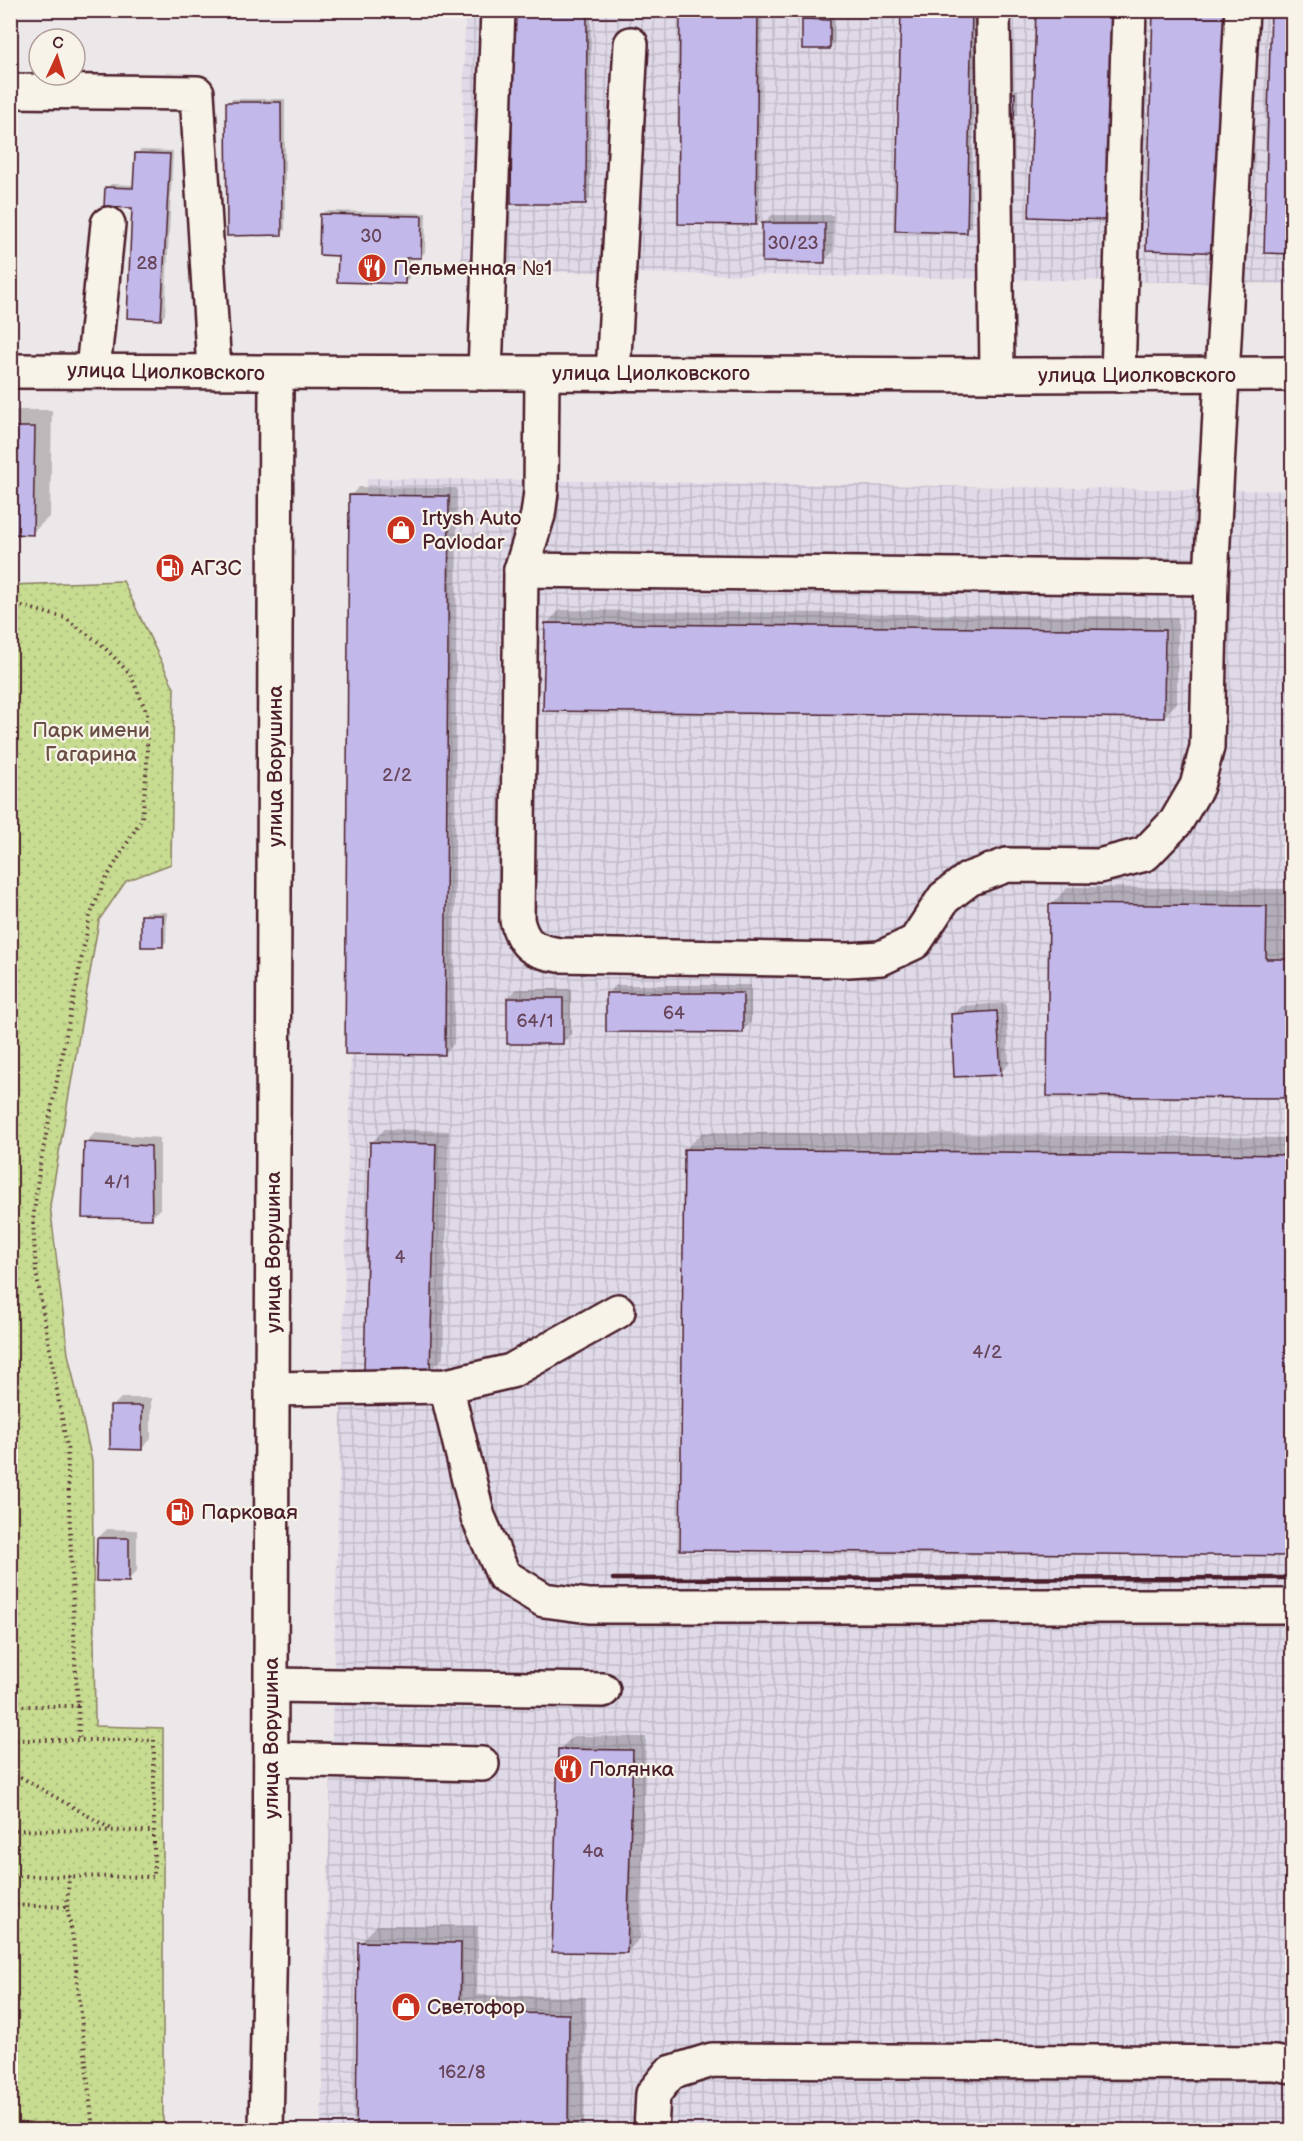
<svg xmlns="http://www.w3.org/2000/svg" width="1303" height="2141" viewBox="0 0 1303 2141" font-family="'Balsamiq Sans',sans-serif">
<defs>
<pattern id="industrial-grid" width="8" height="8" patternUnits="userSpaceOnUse" patternTransform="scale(1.5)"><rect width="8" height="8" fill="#dfd9e8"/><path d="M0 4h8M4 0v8" fill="none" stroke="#c1bac7"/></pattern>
<pattern id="park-dots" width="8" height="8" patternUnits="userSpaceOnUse" patternTransform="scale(1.5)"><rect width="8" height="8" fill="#c7dc91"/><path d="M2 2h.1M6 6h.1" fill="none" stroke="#acbc7d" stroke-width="1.8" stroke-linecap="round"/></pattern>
</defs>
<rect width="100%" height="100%" fill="#ece7e8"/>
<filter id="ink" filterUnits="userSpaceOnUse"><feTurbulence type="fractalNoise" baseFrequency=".0167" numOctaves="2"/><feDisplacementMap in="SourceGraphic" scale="12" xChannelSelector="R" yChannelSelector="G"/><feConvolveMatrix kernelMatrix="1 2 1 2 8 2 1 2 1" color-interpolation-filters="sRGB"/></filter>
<g filter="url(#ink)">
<!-- industrial -->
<g fill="url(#industrial-grid)">
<polygon points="465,11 1292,11 1292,284 461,270"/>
<polygon points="367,478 1292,491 1292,2130 321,2130"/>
</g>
<!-- park -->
<polygon fill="url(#park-dots)" stroke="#887e5e" stroke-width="1.5" points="123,581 174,688 171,864 126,881 99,920 50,1205 68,1354 92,1461 95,1726 163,1728 163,2130 11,2130 11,585"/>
<!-- shadow -->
<g fill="#0003">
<polygon points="514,10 591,10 590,199 586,203"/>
<polygon points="681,10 761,10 760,219 756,223"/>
<polygon points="902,10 976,10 971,227 967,231"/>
<polygon points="1037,10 1115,10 1109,214 1105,218"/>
<polygon points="1273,10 1292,10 1292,253 1265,252"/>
<polygon points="808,16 834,16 834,43 829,48 804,20"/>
<polygon points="1003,90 1018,90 1018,114 1014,118"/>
<polygon points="232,99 285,99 285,230 281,234 228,103"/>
<polygon points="141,150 173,151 165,315 161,319 134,207 107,188 111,184 135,185 136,154"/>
<polygon points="325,211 426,213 425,252 421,256 409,256 409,278 405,282 339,254 321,215"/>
<polygon points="772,215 833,215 833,252 824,261 763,224"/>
<polygon points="10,410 52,410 50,516 32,533 10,533"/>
<polygon points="359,487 457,488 454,1044 445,1053 350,496"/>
<polygon points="560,610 1178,617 1177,703 1164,716 546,624"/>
<polygon points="1068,887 1284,889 1283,942 1292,942 1292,1097 1049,1094 1051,905"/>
<polygon points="147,912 167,912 166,942 162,946 143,916"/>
<polygon points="616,985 751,985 751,1022 742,1031 607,994"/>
<polygon points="517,989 571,989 571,1034 562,1043 508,998"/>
<polygon points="1006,1003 1009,1064 1000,1073 953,1015 962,1006"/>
<polygon points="385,1129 449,1131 443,1358 429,1371 372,1142"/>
<polygon points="703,1132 1292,1138 1292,1554 682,1549 685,1150"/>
<polygon points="95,1133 160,1138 160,1209 151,1218 86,1142"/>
<polygon points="121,1398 151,1398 151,1439 142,1448 112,1407"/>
<polygon points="107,1529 137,1530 137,1571 128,1580 98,1538"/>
<polygon points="573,1736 646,1737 640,1938 627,1952 560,1749"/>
<polygon points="377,1925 478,1926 477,1995 586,1997 584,2130 357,2130 360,1943"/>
</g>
<!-- building -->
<g fill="#c2b8e9" stroke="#4a1f2b" stroke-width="1.5">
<polygon points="513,10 587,10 586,204 511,204"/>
<polygon points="680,10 758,10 756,225 678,224"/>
<polygon points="901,10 972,10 967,233 895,231"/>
<polygon points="1036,10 1112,10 1105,220 1029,217"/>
<polygon points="1153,10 1234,10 1226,253 1146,250"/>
<polygon points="1271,10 1292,10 1292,254 1264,253"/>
<polygon points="802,19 830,20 830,49 802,49"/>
<polygon points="998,93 1015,93 1014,119 997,119"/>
<polygon points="226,102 281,102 282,235 227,236"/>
<polygon points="135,153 170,154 161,320 127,318 132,208 104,207 105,187 133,188"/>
<polygon points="320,214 422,216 421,258 406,258 405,284 337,282 338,256 319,255"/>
<polygon points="762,223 825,223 825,263 762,262"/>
<polygon points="10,427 35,427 33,535 10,534"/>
<polygon points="349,495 449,496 445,1055 345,1054"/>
<polygon points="545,623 1165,630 1164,718 543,711"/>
<polygon points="1049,904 1267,906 1266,959 1292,959 1292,1098 1047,1096"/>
<rect x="141" y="915" width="22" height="32"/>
<polygon points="606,993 743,993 743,1033 606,1032"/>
<rect x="507" y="998" width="56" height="46"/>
<polygon points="997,1011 1001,1075 954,1077 951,1014"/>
<polygon points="84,1142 151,1146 152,1219 82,1218"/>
<polygon points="370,1142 436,1144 430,1373 364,1371"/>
<polygon points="684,1149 1292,1155 1292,1556 680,1550"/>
<polygon points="110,1406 142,1406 142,1450 110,1449"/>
<polygon points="97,1538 129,1538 129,1582 96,1581"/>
<polygon points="558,1749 633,1750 627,1953 552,1952"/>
<polygon points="358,1942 461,1943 460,2012 569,2014 568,2130 356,2130"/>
</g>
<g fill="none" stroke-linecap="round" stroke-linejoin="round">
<!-- minor casing -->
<g stroke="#4a1f2b" stroke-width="38">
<g id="minor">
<polyline points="993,10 997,375"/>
<polyline points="10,91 197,93 214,370"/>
<polyline points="93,370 108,224"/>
<polyline points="10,371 997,375 1292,374"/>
<polyline points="485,373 498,10"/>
<path d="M542 373 541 492 538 515 521 570 517 920C523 946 534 951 559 955L848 960 881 958 915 942 944 898 969 879 1007 865 1099 866 1145 854 1176 822 1197 786 1207 747 1211 578 1242 10"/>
<polyline points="613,374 631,44"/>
<polyline points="1118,375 1129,10"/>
<polyline points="521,570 1211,578"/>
<polyline points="446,1386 478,1517 504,1576 544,1600 589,1606 1292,1606"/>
<polyline points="272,1389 446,1386 511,1371 618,1311"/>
<polyline points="271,1685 603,1690"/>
<polyline points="271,1759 482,1764"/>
<polyline points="266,2130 270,1932 276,373"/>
<polyline points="651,2130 653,2094 670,2073 712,2060 1275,2063 1292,2066"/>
</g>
</g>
<!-- path -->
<g stroke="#4a1f2b" stroke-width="4" stroke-dasharray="1.5 4.5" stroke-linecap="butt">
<polyline points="10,606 22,606 65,618 101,644 130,674 147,713 147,766 142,818 103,884 90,916 39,1170 33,1221 36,1272 67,1447 75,1659 78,1706 10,1706"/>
<polyline points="78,1706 79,1741"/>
<polyline points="10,1740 154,1740 154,1877 10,1876"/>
<polyline points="10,1771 111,1829"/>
<polyline points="10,1830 154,1831"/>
<polyline points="10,1905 67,1907 73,1939 93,2130"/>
<polyline points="67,1907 69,1876"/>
</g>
<!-- minor -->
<use href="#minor" stroke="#f7f3e8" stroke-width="33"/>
<!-- rail -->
<polyline stroke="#4a1f2b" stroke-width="4.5" points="613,1579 1292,1578"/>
</g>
</g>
<!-- icons -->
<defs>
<g id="restaurant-disc" transform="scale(1.5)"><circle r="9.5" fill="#c8321e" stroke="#f7f3e8"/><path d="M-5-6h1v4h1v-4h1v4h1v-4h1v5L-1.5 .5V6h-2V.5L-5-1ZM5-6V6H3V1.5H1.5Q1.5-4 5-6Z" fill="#fff"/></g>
<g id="shop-disc" transform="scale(1.5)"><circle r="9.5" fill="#c8321e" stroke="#f7f3e8"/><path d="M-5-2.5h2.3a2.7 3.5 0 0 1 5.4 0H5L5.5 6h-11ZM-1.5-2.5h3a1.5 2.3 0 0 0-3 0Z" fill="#fff"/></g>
<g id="fuel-disc" transform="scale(1.5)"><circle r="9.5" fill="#c8321e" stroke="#f7f3e8"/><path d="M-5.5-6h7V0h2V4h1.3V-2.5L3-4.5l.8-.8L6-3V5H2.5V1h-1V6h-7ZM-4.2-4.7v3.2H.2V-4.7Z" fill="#fff"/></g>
</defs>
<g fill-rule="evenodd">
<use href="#restaurant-disc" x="372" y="268"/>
<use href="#shop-disc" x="401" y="530"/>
<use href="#fuel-disc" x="170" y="568"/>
<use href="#fuel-disc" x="180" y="1512"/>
<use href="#restaurant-disc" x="568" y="1769"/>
<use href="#shop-disc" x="406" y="2007"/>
</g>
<g text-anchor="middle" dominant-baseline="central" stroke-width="4.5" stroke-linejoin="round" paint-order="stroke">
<!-- number labels -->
<g font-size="18" fill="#68455a">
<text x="371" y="236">30</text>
<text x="793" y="243">30/23</text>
<text x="147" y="263">28</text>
<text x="397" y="775">2/2</text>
<text x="674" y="1013">64</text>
<text x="535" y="1021">64/1</text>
<text x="117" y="1182">4/1</text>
<text x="400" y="1257">4</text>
<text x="987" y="1352">4/2</text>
<text x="593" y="1851">4а</text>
<text x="462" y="2072">162/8</text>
</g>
<!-- poi labels -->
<g font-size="21" fill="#4a1f2b" stroke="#f7f3e8" text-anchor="start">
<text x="393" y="268">Пельменная №1</text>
<text x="422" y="518">Irtysh Auto<tspan x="422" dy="24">Pavlodar</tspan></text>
<text x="191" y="568">АГЗС</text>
<text x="201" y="1512">Парковая</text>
<text x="589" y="1769">Полянка</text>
<text x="427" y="2007">Светофор</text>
</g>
<!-- street labels -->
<g font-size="21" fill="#4a1f2b" stroke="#f7f3e8">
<text transform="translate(166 372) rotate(1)">улица Циолковского</text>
<text x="651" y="373">улица Циолковского</text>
<text x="1137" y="375">улица Циолковского</text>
<text transform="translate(275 766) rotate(-90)">улица Ворушина</text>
<text transform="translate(273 1252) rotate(-90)">улица Ворушина</text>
<text transform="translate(271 1738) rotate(-90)">улица Ворушина</text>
</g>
<!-- park labels -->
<g font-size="21" fill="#694e44" stroke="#f7f3e8">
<text x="91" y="730">Парк имени<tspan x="91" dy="24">Гагарина</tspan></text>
</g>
</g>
<!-- margin -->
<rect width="1303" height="2141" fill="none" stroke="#f7f3e8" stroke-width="36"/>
<rect x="18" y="18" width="1267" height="2105" fill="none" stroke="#4a1f2b" stroke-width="2" filter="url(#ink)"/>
<!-- north arrow -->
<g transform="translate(57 57) rotate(4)"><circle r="28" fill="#f7f3e8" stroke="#b29e9c" stroke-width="1.5"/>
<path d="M0-4.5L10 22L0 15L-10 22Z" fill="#c8321e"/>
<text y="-9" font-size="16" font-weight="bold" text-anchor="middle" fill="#4a1f2b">С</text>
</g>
</svg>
